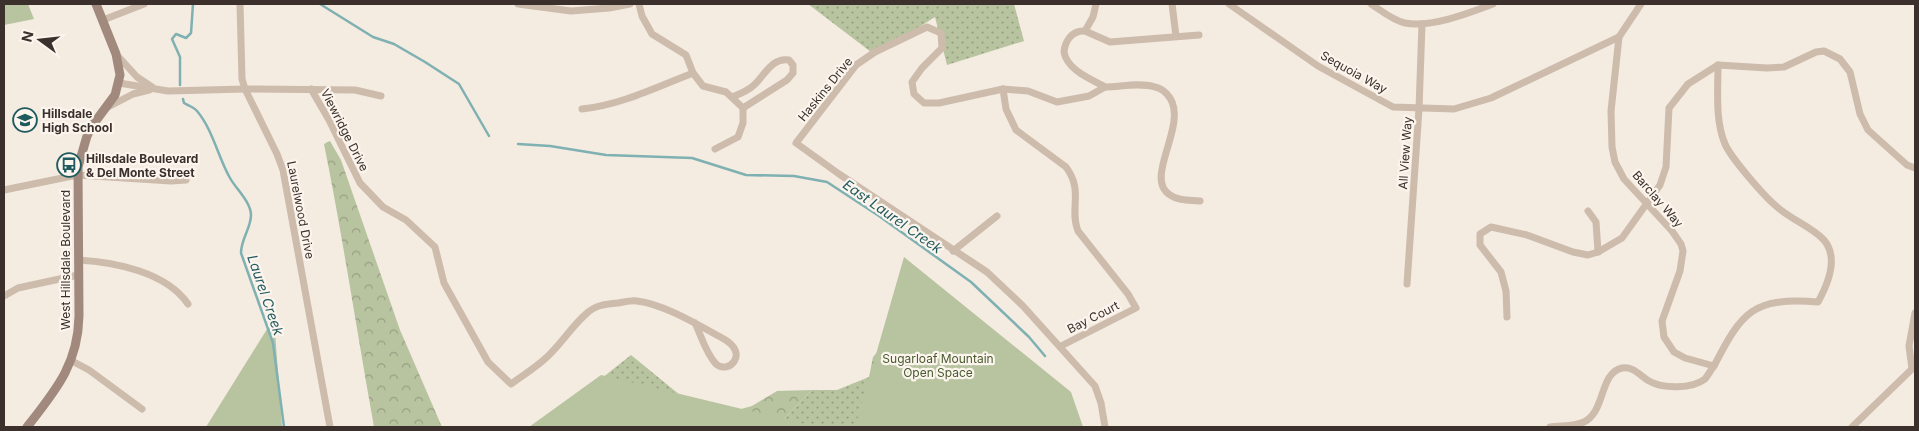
<svg xmlns="http://www.w3.org/2000/svg" width="1919" height="431" viewBox="0 0 1919 431" font-family="Inter,sans-serif">
<defs>
<pattern id="grass-dots" width="8" height="8" patternUnits="userSpaceOnUse" patternTransform="scale(1.25)"><rect width="8" height="8" fill="#b8c4a0"/><path d="M2 2h.1M6 6h.1" fill="none" stroke="#97a083" stroke-width="1.8" stroke-linecap="round"/></pattern>
<pattern id="forest-crowns" width="20" height="18" patternUnits="userSpaceOnUse" patternTransform="scale(1.25)"><rect width="20" height="18" fill="#b8c4a0"/><path d="M2 6a3 3 0 1 1 6 0M12 15a3 3 0 1 1 6 0" fill="none" stroke="#97a083"/></pattern>
</defs>
<rect width="100%" height="100%" fill="#f4ebe1"/>
<!-- grass -->
<g fill="url(#grass-dots)">
<polygon points="808,4 1014,4 1024,41 947,65 935,17 875,55"/>
<polygon points="915,307 878,408 855,427 776,427 812,390 837,390 869,377 873,357"/>
<polygon points="631,355 708,418 556,427 602,378"/>
</g>
<!-- forest -->
<g fill="url(#forest-crowns)">
<path d="M330 141 341 160 400 330 442 427H374C357 333 343 238 324 144Z"/>
<polygon points="812,390 776,427 707,427 708,418 752,406 777,391"/>
</g>
<!-- park -->
<g fill="#b8c4a0">
<polygon points="4,4 28,4 34,19 4,25"/>
<polygon points="904,257 1071,392 1083,427 855,427"/>
<polygon points="274,318 282,427 206,427"/>
<polygon points="601,375 817,427 529,427"/>
</g>
<g fill="none" stroke-linecap="round" stroke-linejoin="round">
<!-- stream -->
<g stroke="#7fb0b2" stroke-width="2.5">
<polyline points="320,4 373,37 394,44 425,62 459,84 489,136"/>
<polyline points="180,85 180,57 172,39 176,34 186,38 191,33 193,4"/>
<path d="M183 99 184 103C189 106 194 107 197 111 213 130 218 157 230 178 236 189 251 202 251 215 251 228 241 239 241 253L273 343 284 427"/>
<polyline points="518,144 550,146 606,155 692,158 746,175 794,176 827,182 879,216 971,282 1029,337 1045,356"/>
</g>
<!-- street -->
<g stroke="#cdbbac" stroke-width="7">
<polyline points="240,4 242,79 245,89 277,154 283,170 330,427"/>
<polyline points="518,4 571,11 609,8 630,4"/>
<polyline points="639,4 642,16 652,34 686,55 693,73 703,86 726,92 743,108 743,123 738,137 715,149"/>
<polyline points="1172,4 1176,36"/>
<polyline points="1229,4 1318,66 1393,107 1454,109 1491,98 1619,37"/>
<path d="M1371 4C1382 11 1392 20 1405 23 1431 28 1469 13 1493 4"/>
<path d="M1641 4 1619 37 1611 111 1612 147 1615 162 1624 179 1672 231 1681 244 1683 251 1680 271 1662 321 1664 337 1674 352 1685 358 1714 366C1742 312 1752 297 1818 302 1828 284 1840 257 1823 239 1810 226 1790 219 1776 206 1764 196 1731 158 1725 144 1715 121 1718 90 1718 65"/>
<polyline points="103,20 144,4"/>
<polyline points="1085,31 1093,17 1096,4"/>
<polyline points="116,54 137,77 152,87"/>
<polyline points="119,83 168,91 245,89 355,90 381,96"/>
<path d="M1105 87C1120 87 1139 82 1155 87 1161 88 1166 92 1170 98 1188 126 1143 178 1170 195 1178 201 1190 200 1200 201"/>
<path d="M311 89 329 120 360 183 383 207 406 220 435 247 444 283 488 362 511 384C523 375 537 367 548 356 562 343 572 326 586 314 595 305 606 304 618 303 624 302 631 300 637 301 664 304 700 326 724 339 750 354 728 375 716 364 706 354 701 335 695 323"/>
<path d="M1003 89 1006 109 1016 130 1066 167C1084 191 1069 209 1078 231L1128 294 1136 308 1061 346"/>
<path d="M732 97C740 94 748 91 754 85 765 75 772 57 789 60L793 65V73L787 80 743 108"/>
<polyline points="108,107 133,94 149,90"/>
<path d="M582 109C621 105 657 87 693 73"/>
<polyline points="4,190 77,175 171,181 186,180"/>
<polyline points="1588,211 1596,222 1598,252"/>
<polyline points="953,251 997,216"/>
<path d="M78 260C115 262 166 272 188 304"/>
<polyline points="1407,284 1419,109 1422,24"/>
<polyline points="4,296 18,288 78,275"/>
<polyline points="1507,317 1506,291 1501,272 1480,245 1480,234 1491,227 1527,235 1573,252 1588,255 1598,252 1622,238 1660,185 1666,167 1669,108 1688,84 1718,65 1767,68 1784,67 1816,52 1824,51 1840,59 1850,72 1860,114 1868,130 1907,165 1915,168"/>
<polyline points="72,361 89,370 142,409"/>
<path d="M1105 427 1101 403 1095 386 1023 306 987 272 839 174 796 143 856 65 875 52 927 27 941 33 942 48 922 68 912 82 914 94 924 103H939L1003 89 1028 91 1057 102 1089 96 1105 87C1091 79 1067 70 1064 52 1065 41 1072 30 1085 31L1110 42 1199 35"/>
<path d="M1550 427C1562 425 1572 427 1584 422 1606 411 1599 373 1622 368 1634 366 1640 376 1649 381 1663 389 1692 389 1705 379 1708 375 1711 370 1714 366"/>
<polyline points="1852,427 1912,369 1909,346 1915,313"/>
</g>
<!-- secondary -->
<path stroke="#a18a7d" stroke-width="9" d="M27 427C55 391 78 365 79 316L78 167 87 136 92 126 115 95 120 75 116 54 96 4"/>
</g>
<!-- icons -->
<defs>
<g id="school-ring" transform="scale(1.25)"><circle r="9.5" fill="#fbf5ee" stroke="#1f5a5e" stroke-width="1.5"/><path d="M0-5L7-2L0 1L-7-2ZM-4 1L0 2.5L4 1V4Q0 6-4 4Z" fill="#1f5a5e"/></g>
<g id="bus-ring" transform="scale(1.25)"><circle r="9.5" fill="#fbf5ee" stroke="#1f5a5e" stroke-width="1.5"/><path d="M-5-6H5V4H4V6H2V4H-2V6H-4V4H-5ZM-3.5-4V0h7V-4ZM-3.5 1.2v1.5H-2V1.2ZM2 1.2v1.5H3.5V1.2Z" fill="#1f5a5e"/></g>
</defs>
<g fill-rule="evenodd">
<use href="#school-ring" x="25" y="120"/>
<use href="#bus-ring" x="69" y="165"/>
</g>
<g text-anchor="middle" dominant-baseline="central" stroke-width="4.5" stroke-linejoin="round" paint-order="stroke">
<!-- street labels -->
<g font-size="12" fill="#3b302b" stroke="#fbf5ee">
<text transform="translate(1354 72) rotate(29)">Sequoia Way</text>
<text transform="translate(825 89) rotate(-51)">Haskins Drive</text>
<text transform="translate(345 130) rotate(63)">Viewridge Drive</text>
<text transform="translate(1405 153) rotate(-86)">All View Way</text>
<text transform="translate(1658 199) rotate(49)">Barclay Way</text>
<text transform="translate(301 210) rotate(79)">Laurelwood Drive</text>
<text transform="translate(65 260) rotate(-90)">West Hillsdale Boulevard</text>
<text transform="translate(1093 317) rotate(-27)">Bay Court</text>
</g>
<!-- poi labels -->
<g font-size="12" font-weight="bold" fill="#3b302b" stroke="#fbf5ee" text-anchor="start">
<text x="42" y="113">Hillsdale<tspan x="42" dy="14">High School</tspan></text>
<text x="86" y="158">Hillsdale Boulevard<tspan x="86" dy="14">&amp; Del Monte Street</tspan></text>
</g>
<!-- park labels -->
<g font-size="12" fill="#4a5a2e" stroke="#fbf5ee">
<text x="938" y="358">Sugarloaf Mountain<tspan x="938" dy="14">Open Space</tspan></text>
</g>
<!-- water labels -->
<g font-size="14" font-style="italic" fill="#1f5a5e" stroke="#fbf5ee">
<text transform="translate(893 216) rotate(35)">East Laurel Creek</text>
<text transform="translate(266 295) rotate(71)">Laurel Creek</text>
</g>
</g>
<!-- border -->
<rect width="1919" height="431" fill="none" stroke="#3b302b" stroke-width="10"/>
<!-- north arrow -->
<g transform="translate(40 40) rotate(285)" stroke="#fbf5ee" stroke-width="4" paint-order="stroke">
<path d="M0-4L9 19L0 12L-9 19Z" fill="#3b302b"/>
<text y="-8" font-size="14" font-weight="bold" text-anchor="middle" fill="#3b302b">N</text>
</g>
</svg>
